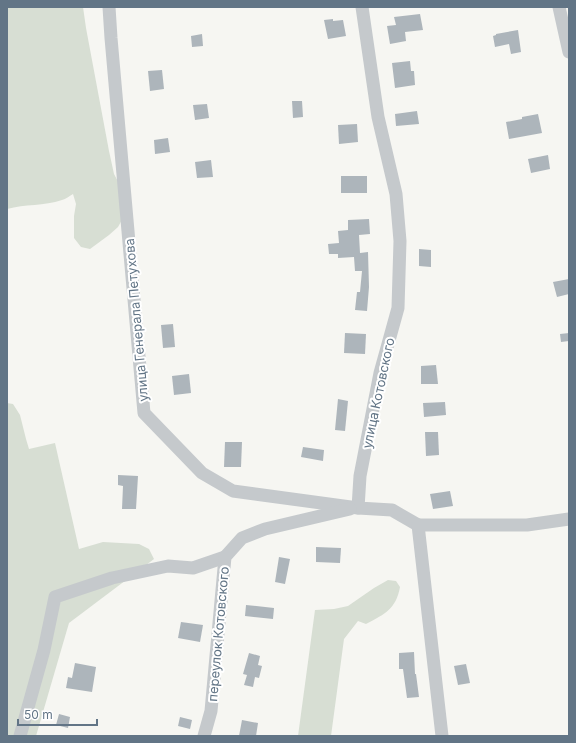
<svg xmlns="http://www.w3.org/2000/svg" width="576" height="743" viewBox="0 0 576 743" font-family="Inter,sans-serif">
<rect width="100%" height="100%" fill="#f6f6f2"/>
<!-- green -->
<g fill="#d7ded3">
<path d="M7 7H83L86 28 109 151 114 174 124 193 123 218 118 227 109 235 90 249 81 247 74 238V216L76 204 73 194C69 196 66 199 62 200 44 206 25 204 7 209Z"/>
<polygon points="7,403 13,404 20,415 26,439 29,449 55,443 79,549 103,542 139,544 149,549 154,559 69,623 36,736 7,736"/>
<path d="M388 580 396 581 400 587C396 609 385 614 366 624L358 621 344 639 331 736H298L315 610 334 609 348 606 374 588Z"/>
</g>
<!-- building -->
<g fill="#adb5bb">
<polygon points="420,14 423,30 405,32 406,41 390,44 387,26 396,25 394,17"/>
<polygon points="333,19 333,21 343,20 346,36 328,39 324,20"/>
<polygon points="518,30 521,52 511,54 509,44 495,47 493,36 496,35 496,34"/>
<polygon points="202,34 203,46 192,47 191,36"/>
<polygon points="410,61 411,71 414,71 415,85 395,88 392,63"/>
<polygon points="162,70 164,89 150,91 148,71"/>
<polygon points="292,101 302,101 303,117 293,118"/>
<polygon points="207,104 209,118 195,120 193,105"/>
<polygon points="417,111 419,124 396,126 395,114"/>
<polygon points="538,114 542,133 509,139 506,122 522,119 522,117"/>
<polygon points="357,124 358,142 339,144 338,125"/>
<polygon points="168,138 170,152 155,154 154,140"/>
<polygon points="548,155 550,169 531,173 528,159"/>
<polygon points="211,160 213,177 197,178 195,162"/>
<rect x="341" y="176" width="26" height="17"/>
<polygon points="369,219 370,234 359,235 360,253 368,252 369,287 367,311 355,310 357,292 360,292 362,271 355,271 354,257 338,258 338,254 329,254 328,244 339,243 338,231 348,230 348,220"/>
<polygon points="419,249 431,250 431,267 419,266"/>
<polygon points="569,279 569,294 557,297 553,282"/>
<polygon points="173,324 175,347 163,348 161,325"/>
<polygon points="345,333 366,334 365,354 344,353"/>
<polygon points="569,333 569,341 561,342 560,334"/>
<polygon points="436,365 438,384 421,384 421,366"/>
<polygon points="189,374 191,393 174,395 172,376"/>
<polygon points="338,399 348,401 345,431 335,430"/>
<polygon points="445,402 446,415 424,417 423,403"/>
<polygon points="425,432 438,432 439,455 426,456"/>
<polygon points="225,442 242,442 241,467 224,467"/>
<polygon points="303,447 324,450 323,461 301,457"/>
<polygon points="118,475 138,476 136,509 122,509 123,486 118,485"/>
<polygon points="450,491 453,506 433,509 430,494"/>
<polygon points="316,547 341,548 340,563 316,562"/>
<polygon points="279,557 290,559 285,584 275,582"/>
<polygon points="246,605 274,608 273,619 245,616"/>
<polygon points="181,622 203,625 200,642 178,638"/>
<polygon points="414,652 415,674 416,674 419,697 407,698 403,669 399,669 399,653"/>
<polygon points="249,653 260,656 258,665 262,666 259,678 255,677 253,687 244,685 247,675 243,674"/>
<polygon points="75,663 96,667 92,692 66,688 68,677 72,678"/>
<polygon points="466,664 470,683 458,685 454,666"/>
<polygon points="59,714 70,717 68,728 56,725"/>
<polygon points="180,717 192,720 190,729 178,726"/>
<polygon points="242,720 258,723 256,736 239,736"/>
</g>
<g fill="none" stroke-linecap="round" stroke-linejoin="round">
<!-- minor -->
<g stroke="#c5c9cc" stroke-width="13">
<polyline points="109,7 111,38 144,413 202,473 233,491 358,508"/>
<polyline points="362,7 378,117 396,194 400,241 398,308 380,373 360,476 358,508 392,510 418,525 442,736"/>
<polyline points="559,7 569,52"/>
<polyline points="418,525 527,525 569,519"/>
<polyline points="20,736 44,650 55,597 112,578 168,566 193,568 225,557"/>
<polyline points="204,736 211,711 225,557 242,538 265,529 350,509"/>
</g>
</g>
<g text-anchor="middle" dominant-baseline="central" stroke-width="4" stroke-linejoin="round" paint-order="stroke">
<!-- street labels -->
<g font-size="13" fill="#627586" stroke="#fff">
<text transform="translate(136 320) rotate(-95)">улица Генерала Петухова</text>
<text transform="translate(378 393) rotate(-78)">улица Котовского</text>
<text transform="translate(218 634) rotate(-85)">переулок Котовского</text>
</g>
</g>
<!-- border -->
<rect width="576" height="743" fill="none" stroke="#627586" stroke-width="16"/>
<!-- scale -->
<path d="M18 719v6h79v-6" fill="none" stroke="#627586" stroke-width="2"/>
<text x="24" y="719" font-size="12" fill="#627586" stroke="#ffffff" stroke-width="3" paint-order="stroke">50 m</text>
</svg>
